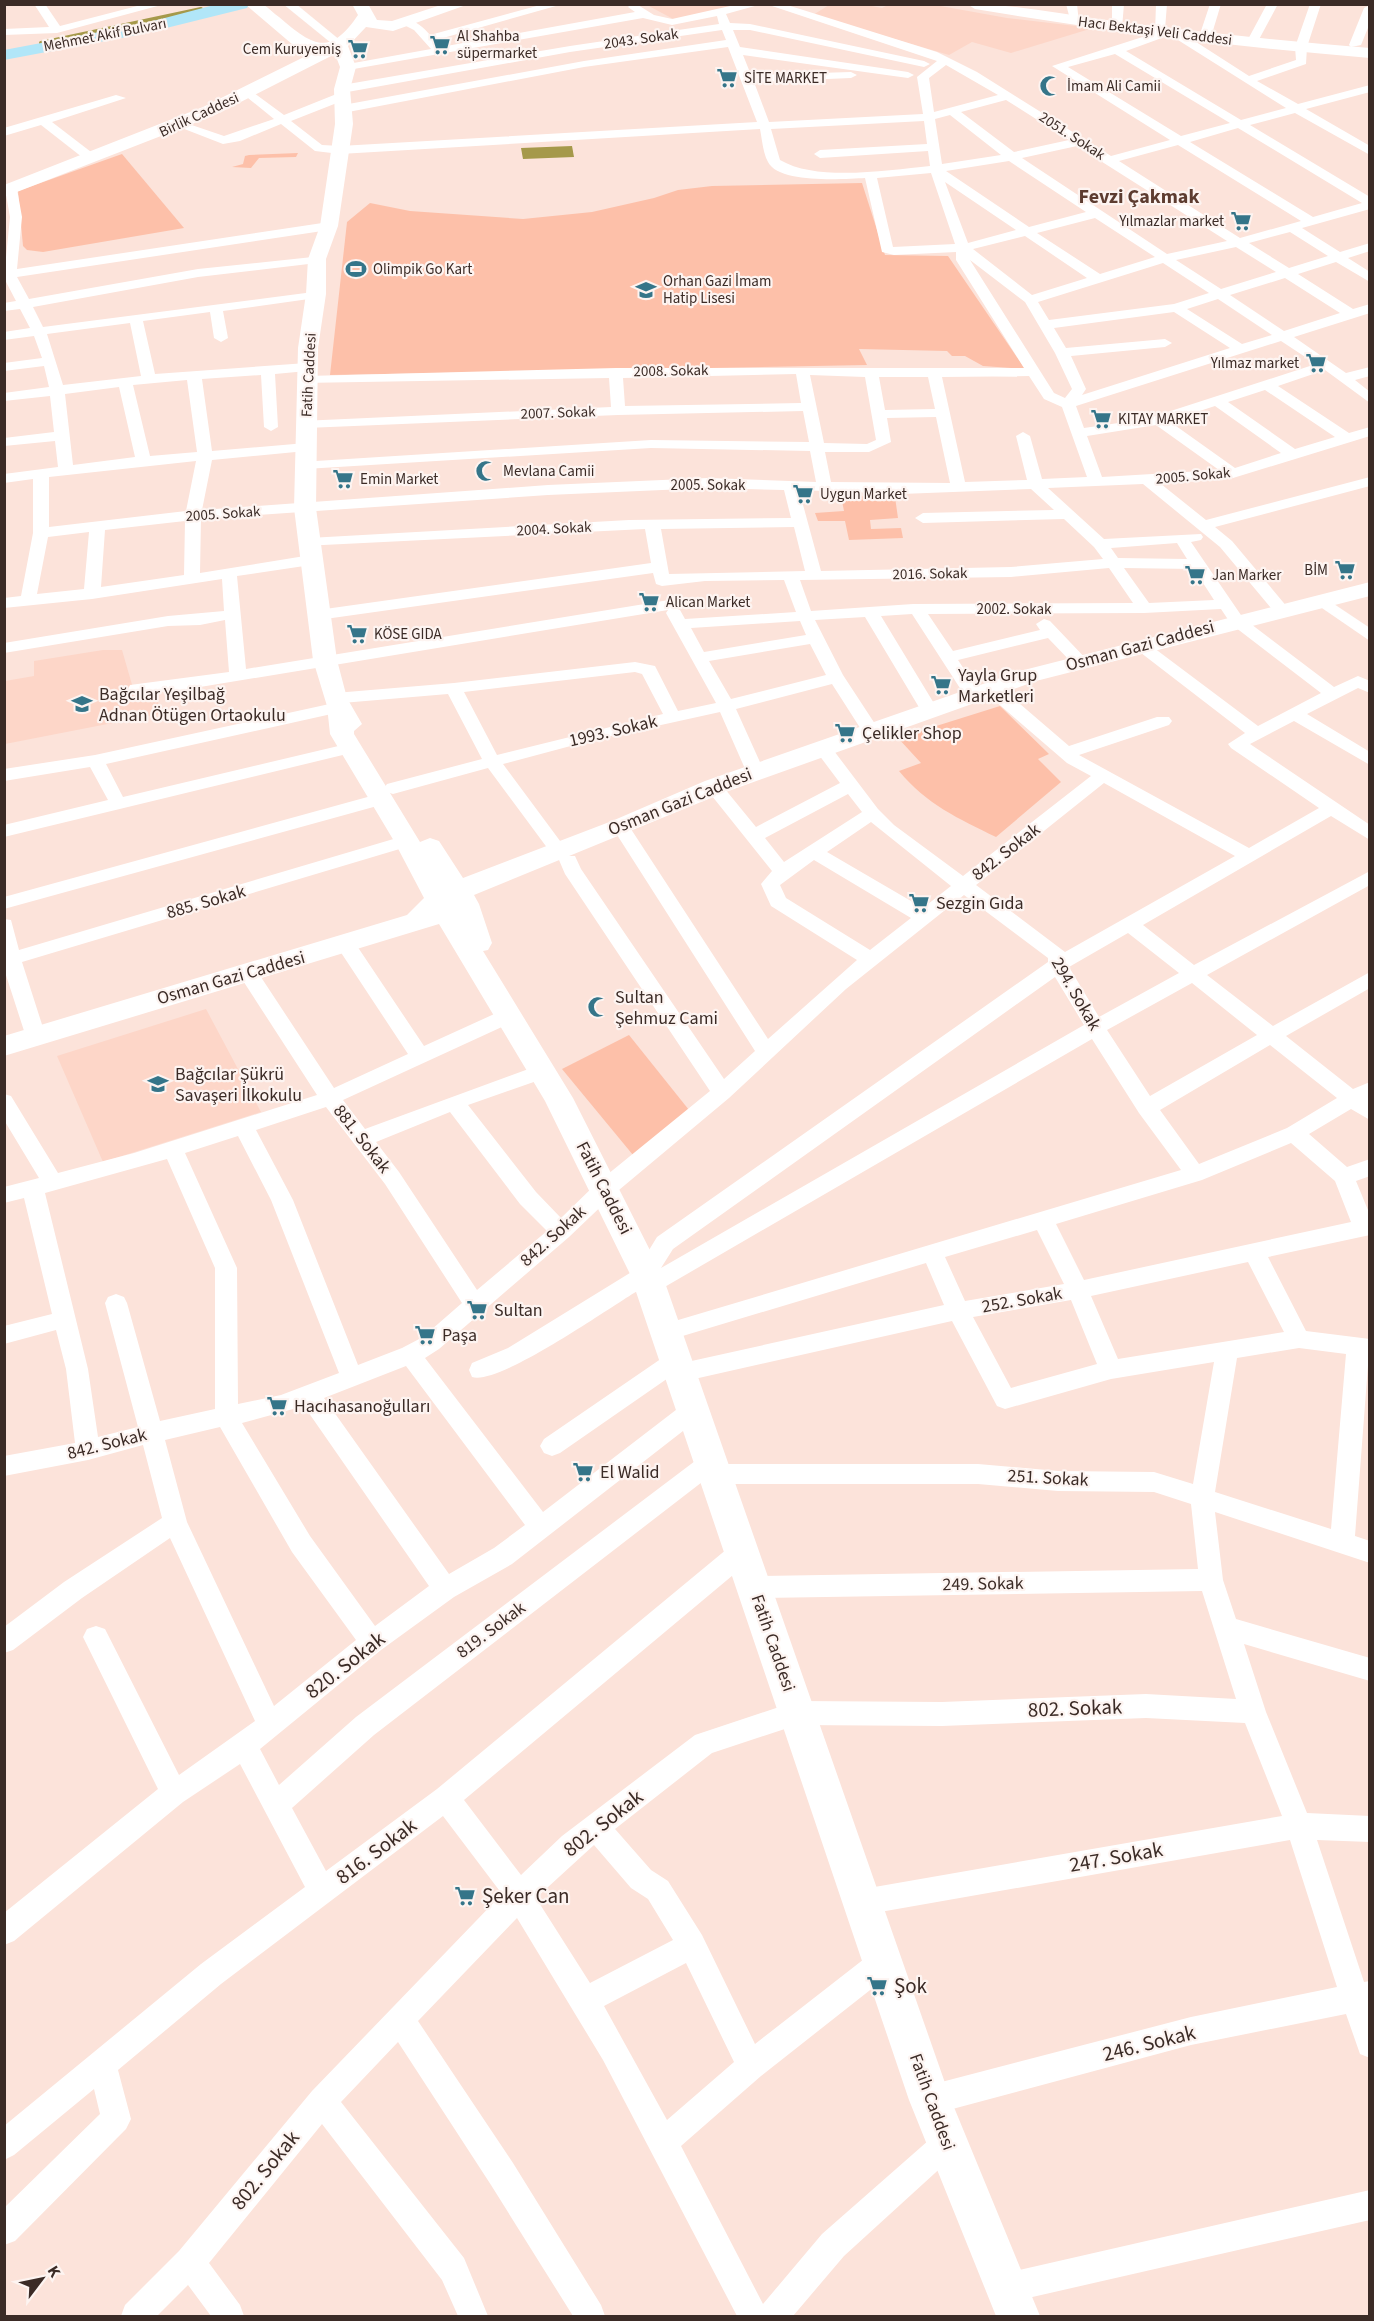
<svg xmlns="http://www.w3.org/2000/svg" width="1374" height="2321" viewBox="0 0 1374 2321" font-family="'Source Sans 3',sans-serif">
<rect width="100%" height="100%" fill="#fce3da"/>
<!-- built -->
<g fill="#fdd6c8">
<polygon points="647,5 748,5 675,20"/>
<polygon points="829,5 867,5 882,8 888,5 935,5 1007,18 1093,28 1011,53 972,42 949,55 813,15"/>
<polygon points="103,650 122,650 135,695 152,692 164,713 5,744 5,681 34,676 34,661"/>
<polygon points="206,1009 261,1112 103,1162 57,1056"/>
</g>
<!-- green -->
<g fill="#fdc0a9">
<polygon points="298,153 296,157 259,158 251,168 232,167 243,164 245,156 249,155"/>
<polygon points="122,154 184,228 43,252 27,250 23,246 18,191"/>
<polygon points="862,183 885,255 948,256 1025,369 983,366 965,356 952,356 947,351 859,349 867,365 330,375 347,222 370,203 410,211 523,219 592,212 654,198 678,190 712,186"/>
<polygon points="841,496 895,497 898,518 870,520 871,529 901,528 903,538 849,540 845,521 818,521 815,513 844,511"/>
<path d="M1000 706 1049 754 1038 759 1061 782 996 837C959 819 926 804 899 771L921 763 898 738Z"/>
<polygon points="629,1035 689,1110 633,1155 562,1069"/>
</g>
<!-- water -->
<polygon fill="#a5994a" points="572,146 574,157 523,159 521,148"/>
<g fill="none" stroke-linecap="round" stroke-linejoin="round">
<!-- stream -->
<polyline stroke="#a5994a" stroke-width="4" points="41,43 201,9"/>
<!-- street -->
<g fill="#fff" fill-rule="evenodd">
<polygon points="34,4 45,4 60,26 145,4 165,4 57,33 4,35 4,29 49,27"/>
<polygon points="283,4 296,4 346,45 336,47"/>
<path d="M544 4H563L436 40 441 47 635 12 628 7 631 4 638 5 654 15 672 19 739 4H762L726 14 730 23 750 24 924 61 930 64 924 67 750 30H733L740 47 908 72 914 75 908 78 743 55 751 75 851 72 857 75 851 78 754 82 769 122 923 114 917 77 937 61 766 4H784L937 52 977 72 1111 156 1170 140 1052 66 1155 33 1156 4H1167L1165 29 1179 31 1249 76 1296 60 1295 47 1310 4H1321L1307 47 1306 64 1257 81 1298 104 1370 85V92L1306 109 1370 146V155L1295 113 1250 125 1370 197V209L1302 228 1340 252 1370 243V251L1348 258 1370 272V282L1336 262 1298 274 1353 309 1370 304V313L1294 337 1346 373 1370 367V376L1355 380 1370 392V403L1325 370 1278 386 1349 433 1370 427V436L1233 478 1161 484 1206 520 1370 477V486L1215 527 1232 541 1288 608 1290 611 1288 614H1276L1220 547 1143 484 1048 488 1104 539 1201 534 1203 537 1201 540 1191 542 1243 618 1334 687 1358 676 1370 681V693L1358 688 1307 714 1370 752V765L1294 721 1250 744 1370 825V840L1331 816 1143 925 1194 965 1370 871V885L1207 975 1273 1026 1370 972V988L1286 1036 1353 1089 1370 1082V1120L1351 1109 1309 1134 1347 1167 1370 1159V1176L1356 1181 1370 1215V1235L1268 1257 1306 1331 1370 1339 1355 1536 1370 1541V1563L1215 1512 1223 1580 1236 1619 1370 1658V1681L1244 1644 1266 1712 1307 1813 1370 1816V1842L1317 1840 1364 1982 1370 1981V2058L1360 2054 1346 2014 1191 2045 930 2115 920 2110 915 2100 920 2090 930 2085 1191 2017 1337 1987 1290 1840 863 1915 853 1912 849 1902 853 1892 863 1889 1282 1816 1245 1723 1146 1718 942 1726 797 1725 712 1753 615 1829 651 1870 668 1881 702 1935 755 2044 873 1952 883 1948 893 1952 897 1962 893 1972 761 2076 681 2146 763 2304 822 2234 937 2133 947 2128 957 2133 962 2143 957 2153 844 2256 793 2316H737L603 2060 517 1918 418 2021 513 2163 601 2305 605 2316H573L491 2185 398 2042 341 2102 464 2258 488 2316H458L442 2280 322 2124 209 2263 240 2305 244 2316H211L188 2285 157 2316H121L125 2305 179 2251 312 2091 502 1894 443 1816 221 1984 118 2070 131 2119 126 2129 15 2241 4 2245V2208L100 2114 94 2089 14 2155 4 2160V2126L201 1964 305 1887 240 1764 183 1802 14 1941 4 1945V1913L158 1789 83 1637 87 1629 96 1626 105 1629 179 1775 255 1721 170 1538 82 1598 13 1650 4 1653V1627L64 1582 162 1518 143 1445 88 1460 4 1476V1456L75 1443 66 1369 56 1330 4 1344V1326L52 1314 24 1198 4 1203V1187L39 1178 4 1120V1094L11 1096 58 1173 134 1153 317 1095 238 973 241 968H255L334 1088 408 1054 336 945 339 940H353L424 1046 503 1010H517L520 1015 517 1020 343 1100 365 1129 534 1067 541 1065 548 1067 551 1072 548 1077 468 1105 536 1192 561 1218 597 1183 710 1091 565 874 559 860 561 856H575L581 869 724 1079 755 1051 612 827 615 823H627L768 1039 857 960 771 906 761 884 772 871 708 791 705 787 708 783H720L756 827 840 783 813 747 816 743H828L878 809 894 825 963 876 1091 776 1067 763 986 693 984 689 986 685H998L1069 746 1157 717H1169L1172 721 1169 725 1079 755 1249 848 1319 808 1231 748 1228 744 1245 733 1132 646 1140 641 1146 642 1258 726 1321 693 1231 624 1221 609 1144 613 928 614 953 651 1040 630 1036 624 1044 619 1050 621 1089 662 1081 667 1075 666 1048 638 958 660 981 695 973 700 967 699 912 614 881 616 938 710 935 714H923L865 617 815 620 843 675 879 730 876 734H864L832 684 736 709 764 771 755 777 746 771 720 712 593 740 503 764 566 849 557 855 551 853 488 768 393 794 387 792 384 788 387 784 482 759 448 694 342 703 348 707 345 711 106 764 123 797 351 743 360 748 351 753 4 837V825L108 800 90 767 4 781V769L95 755 334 703 326 698 335 693 454 683 635 662 655 666 678 711 716 703 666 613 668 610 188 689 136 694 130 693 128 689 130 685 229 672 225 620 200 625 168 626 4 653V643L168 616 224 611 222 579 92 599 4 608V598L21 596 33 533V479L4 483V474L58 467 55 441 4 446V438L54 432 50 396 4 401V393L49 387 44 366 4 371V363L42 358 34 336 4 340V332L30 328 20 309 4 311V303L16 301 4 278 10 217 5 189 7 186 11 185 17 189 22 217 17 269 329 222 335 226 329 230 17 277 29 299 198 269 322 256V262L317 263 198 277 33 307 43 327 321 291V297L316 298 223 311 228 338 221 342 214 338 210 312 143 321 155 374 307 363 314 367 307 371 275 374 278 427 271 431 264 427 261 375 202 379 212 451 306 443 313 447 306 451 212 460 202 510 548 485 708 478 816 482 810 451 651 448 305 469 298 465 300 462 651 440 809 442 803 411 618 415 306 428 299 424 301 421 611 407 609 378 302 383 300 380 307 376 616 368H1024L956 260V252L894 255 882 252 865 178C844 179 779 184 768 162 763 153 762 139 760 129L340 154 315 151 281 124 240 141 223 144 174 125 180 121 224 136 274 119 243 94 241 92 247 88 284 115 339 93H347V99L291 121 322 145 340 146 757 122 728 47 584 67 343 113 337 109 343 105 584 61 726 40 722 30 570 52 342 93 336 89 342 85 570 46 719 24 717 16 672 25 643 18 348 70 342 67 348 64 431 49 414 30 402 24V20C414 18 423 27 430 35ZM1170 35 1286 108 1241 120 1126 51ZM1115 54 1230 123 1181 136 1068 67ZM946 65 998 95 934 112 929 78ZM1006 100 1069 140 1014 152 961 112ZM950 115 1001 155 942 164 935 119ZM924 121 927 144 820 150 814 154 820 158 928 151 930 166C888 170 817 182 780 160L771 129ZM1238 128 1362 203 1313 217 1190 142ZM1178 145 1301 221 1240 238 1119 161ZM1077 146 1227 241 1167 254 1022 158ZM1009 161 1086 212 1029 227 946 171ZM931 173 955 244 893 247 877 178ZM945 182 1016 230 968 243ZM1095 218 1155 257 1100 274 1037 233ZM1290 232 1328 256 1289 268 1249 243ZM1025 236 1087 278 1032 295 973 249ZM1236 247 1276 272 1221 289 1176 260ZM970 260 1025 302 1055 353 1072 389 1065 398 1054 393ZM1163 263 1209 293 1174 304 1049 320 1038 302ZM1285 278 1340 313 1284 331 1230 295ZM1218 299 1272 335 1242 344 1187 309ZM1174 312 1230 348 1082 395 1086 389 1071 356 1165 347 1172 343 1165 339 1066 348 1054 328ZM130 323 141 376 63 385 47 334ZM1281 341 1316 364 1146 419 1084 428 1076 406ZM796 374 801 403 625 406 623 378ZM810 375 865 377 876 440 867 444 824 443ZM1029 376 1044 399 1062 407 1087 477 1042 479 1030 436 1023 432 1016 436 1027 480 965 482 942 377ZM879 377H928L935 409 885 410ZM187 380 197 452 150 456 133 385ZM119 387 135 457 73 465 65 394ZM1265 390 1335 437 1295 449 1228 402ZM1215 406 1281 453 1235 468 1169 421ZM936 417 950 483 831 482 825 452H869L891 442 887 418ZM1156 425 1219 470 1102 477 1087 436ZM196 461 186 511 49 527V477ZM708 488 784 490 791 518 629 520 309 538 303 540 301 543 303 546 645 529 651 563 318 610 310 615 318 620 653 573 656 584 662 586 705 581 784 580 796 612 685 619 680 610 675 608 677 605 675 602 669 600 246 669 237 576 311 565 319 560 311 555 200 573 201 519 548 495ZM1031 489 1054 510 923 513 915 518 923 523 1064 519 1094 547 1103 559 1011 567 821 571 799 490 901 494ZM185 521 184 575 101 587 105 530ZM794 527 805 571 669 574 661 529ZM89 532 84 589 37 594 48 537ZM1177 543 1187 559 1118 558 1111 548ZM1109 568 1133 603 913 604 811 611 800 580 1011 577ZM1124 568 1194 569 1214 600 1149 603ZM800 621 806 635 704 652 691 628ZM810 644 826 675 731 699 709 661ZM635 672 642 674 663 714 497 755 464 692ZM1104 783 1235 856 1065 952 976 885ZM848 794 862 812 784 862 765 838ZM871 822 951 886 923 908 827 852ZM814 860 911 918 870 950 786 898 780 885ZM964 895 1048 958V962L657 1237 638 1268 508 1348 472 1363 469 1370 472 1377C499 1386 610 1307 639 1290L648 1295 656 1292 1092 1039 1139 1113 1181 1170 658 1326 655 1332 658 1338 666 1341 926 1263 944 1305 687 1362 684 1354 676 1352 668 1354 544 1439 540 1446 544 1453 552 1456 560 1453 671 1376 681 1382 952 1321 997 1406 1005 1409 1111 1379 1214 1362 1193 1484 1154 1472 1058 1471 978 1464H722L719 1455 711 1452 703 1455 356 1717 279 1785 260 1749 381 1650 454 1597 512 1564 701 1417 705 1410 701 1403 693 1400 685 1403 543 1512 425 1358 439 1349 569 1237 613 1195 729 1098 846 989ZM1128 933 1179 973 1099 1017 1069 967ZM1055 977 1084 1025 661 1268 673 1249ZM1192 983 1257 1035 1150 1096 1107 1030ZM1270 1045 1337 1098 1287 1128 1199 1164 1160 1110ZM326 1107 385 1184 462 1303 423 1337 402 1348 358 1365 293 1200 256 1130ZM450 1112 520 1204 547 1231 477 1290 399 1172 376 1142ZM238 1136 271 1200 339 1373 281 1395 238 1404 237 1268 185 1153ZM1291 1143 1335 1181 1351 1222 1084 1280 1056 1224 1202 1180ZM167 1159 215 1268V1409L160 1421 127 1303 124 1297 116 1294 108 1297 105 1303 138 1427 98 1437 88 1369 45 1193ZM1037 1230 1064 1284 965 1301 945 1257ZM1248 1262 1284 1332 1118 1359 1091 1296ZM1071 1300 1097 1364 1011 1388 973 1317ZM1299 1348 1346 1354 1331 1529 1215 1492 1237 1358ZM406 1366 525 1525 494 1548 449 1574 324 1398ZM304 1406 429 1586 375 1626 310 1536 242 1423ZM220 1427 292 1552 356 1640 274 1706 187 1522 165 1440ZM706 1479 715 1484H978L1058 1491 1154 1492 1191 1504 1198 1569 755 1576 746 1579 743 1587 746 1595 755 1598 1202 1591 1236 1699 1146 1694 942 1702 797 1701 695 1735 562 1836 521 1875 464 1800 751 1560 754 1552 751 1544 742 1541 733 1544 437 1789 326 1871 292 1808 374 1735ZM594 1845 631 1888 648 1899 673 1940 590 1983 536 1898ZM686 1963 734 2062 667 2120 604 2006Z"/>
<polygon points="1066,4 1077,4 1079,23 1071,23"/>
<polygon points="1112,4 1124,4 1122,28 1112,26"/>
<polygon points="1210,4 1221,4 1211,37 1205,40 1199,37"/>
<polygon points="1267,4 1278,4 1256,45 1248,45 1246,43"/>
<polygon points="1370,5 1370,23 1361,45 1351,47 1349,45 1364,8"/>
<polygon points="116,95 126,98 52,122 95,155 95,161 87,161 41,125 4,136 4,128"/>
<polygon points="1322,596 1370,628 1370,641 1316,604 1314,601 1316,598"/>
<polygon points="382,793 391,799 388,803 4,909 4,897"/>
<polygon points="407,835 413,837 416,841 413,845 22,962 46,1037 43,1042 29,1042 26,1037 4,969 4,919 11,920 19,950"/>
<polygon points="1370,2190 1370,2220 1006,2303 995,2299 991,2288 995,2277 1006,2273"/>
</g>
<!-- secondary -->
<g fill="#fff" fill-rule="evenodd">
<path d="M245 4C251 4 259 3 264 5 269 8 274 14 279 17 312 45 329 58 358 15L352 4H368L377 20 392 21 444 4H469L393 31 366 27 348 46 356 67 350 89 353 124 338 226 326 259V294L318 348 316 508 337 660 347 698 362 724 354 731V734L420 842 430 838 439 841 463 878 612 821 705 781 1020 671 1370 582V596L1036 681 723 793 474 895 479 904 492 943 488 950 483 951 573 1098 662 1274 951 2100 1040 2316H996L909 2100 630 1274 545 1101 439 924 4 1056V1036L407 915 424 898 394 841 330 734 327 706 313 660 294 508 298 348 306 294 308 259 320 226 335 124 334 89 340 67 335 54 215 115 4 197V185L203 107 306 56Z"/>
<path d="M967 4C1017 4 1064 15 1113 21 1199 32 1284 41 1370 48V58C1237 47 1106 31 975 9Z"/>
</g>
<!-- primary -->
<polygon fill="#b1e6f8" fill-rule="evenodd" points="218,4 249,4 247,8 142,34 4,60 4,50 142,24"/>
</g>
<!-- icons -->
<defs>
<g id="supermarket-bare" transform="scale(1.62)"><path d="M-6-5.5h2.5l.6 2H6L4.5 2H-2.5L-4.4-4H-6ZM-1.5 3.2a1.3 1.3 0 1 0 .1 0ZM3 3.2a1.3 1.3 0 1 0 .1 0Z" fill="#357589" stroke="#fdf4f1" stroke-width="2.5" paint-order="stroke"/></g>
<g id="mosque-bare" transform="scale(1.62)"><path d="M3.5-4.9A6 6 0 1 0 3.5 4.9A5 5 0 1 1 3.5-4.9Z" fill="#357589" stroke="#fdf4f1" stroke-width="2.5" paint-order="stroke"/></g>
<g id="stadium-bare" transform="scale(1.62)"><path d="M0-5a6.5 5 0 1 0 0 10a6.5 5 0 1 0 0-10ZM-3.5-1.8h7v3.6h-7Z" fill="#357589" stroke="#fdf4f1" stroke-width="2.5" paint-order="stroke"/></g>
<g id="school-bare" transform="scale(1.62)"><path d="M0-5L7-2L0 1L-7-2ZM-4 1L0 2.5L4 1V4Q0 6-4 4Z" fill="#357589" stroke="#fdf4f1" stroke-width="2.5" paint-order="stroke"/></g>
</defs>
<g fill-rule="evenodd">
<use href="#supermarket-bare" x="440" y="45"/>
<use href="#supermarket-bare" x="358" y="49"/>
<use href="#supermarket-bare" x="727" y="78"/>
<use href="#mosque-bare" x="1050" y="86"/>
<use href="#supermarket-bare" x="1241" y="221"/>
<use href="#stadium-bare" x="356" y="269"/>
<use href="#school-bare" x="646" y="290"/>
<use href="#supermarket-bare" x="1316" y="363"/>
<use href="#supermarket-bare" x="1101" y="419"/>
<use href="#mosque-bare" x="486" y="471"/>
<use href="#supermarket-bare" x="343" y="479"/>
<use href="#supermarket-bare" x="803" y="494"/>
<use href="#supermarket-bare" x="1345" y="570"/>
<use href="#supermarket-bare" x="1195" y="575"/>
<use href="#supermarket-bare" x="649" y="602"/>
<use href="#supermarket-bare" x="357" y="634"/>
<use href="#supermarket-bare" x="941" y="685"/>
<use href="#school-bare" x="82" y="704"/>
<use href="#supermarket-bare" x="845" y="733"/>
<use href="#supermarket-bare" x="919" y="903"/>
<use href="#mosque-bare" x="598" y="1007"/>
<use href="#school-bare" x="158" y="1084"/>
<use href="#supermarket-bare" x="477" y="1310"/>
<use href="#supermarket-bare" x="425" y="1335"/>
<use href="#supermarket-bare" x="277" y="1406"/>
<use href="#supermarket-bare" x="583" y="1472"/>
<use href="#supermarket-bare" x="465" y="1896"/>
<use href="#supermarket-bare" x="877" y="1986"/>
</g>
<g text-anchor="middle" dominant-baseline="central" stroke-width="4.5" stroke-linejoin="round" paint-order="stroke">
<!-- far-street labels -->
<g font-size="15" fill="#3b2b26" stroke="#fdf4f1">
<text transform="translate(1155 31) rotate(7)">Hacı Bektaşi Veli Caddesi</text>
<text transform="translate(105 35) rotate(-11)">Mehmet Akif Bulvarı</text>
<text transform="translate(641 39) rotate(-8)">2043. Sokak</text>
<text transform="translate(199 115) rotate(-25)">Birlik Caddesi</text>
<text transform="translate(1072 136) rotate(33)">2051. Sokak</text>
<text transform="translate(671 371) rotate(-1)">2008. Sokak</text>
<text transform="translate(309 375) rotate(-87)">Fatih Caddesi</text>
<text transform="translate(558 413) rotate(-2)">2007. Sokak</text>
<text transform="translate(1193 476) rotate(-5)">2005. Sokak</text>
<text x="708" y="485">2005. Sokak</text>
<text transform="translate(223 514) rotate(-4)">2005. Sokak</text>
<text transform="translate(554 529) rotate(-3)">2004. Sokak</text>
<text transform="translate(930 574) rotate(-1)">2016. Sokak</text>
<text x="1014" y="609">2002. Sokak</text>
</g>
<!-- far-poi labels -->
<g font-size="15" fill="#3b2b26" stroke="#fdf4f1" text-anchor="start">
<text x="457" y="36">Al Shahba<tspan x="457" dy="17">süpermarket</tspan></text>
<text x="341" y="49" text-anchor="end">Cem Kuruyemiş</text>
<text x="744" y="78">SİTE MARKET</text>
<text x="1067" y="86">İmam Ali Camii</text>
<text x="1224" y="221" text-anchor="end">Yılmazlar market</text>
<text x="373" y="269">Olimpik Go Kart</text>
<text x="663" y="281">Orhan Gazi İmam<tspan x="663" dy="17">Hatip Lisesi</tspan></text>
<text x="1299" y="363" text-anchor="end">Yılmaz market</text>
<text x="1118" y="419">KITAY MARKET</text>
<text x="503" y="471">Mevlana Camii</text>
<text x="360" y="479">Emin Market</text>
<text x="820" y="494">Uygun Market</text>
<text x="1328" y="570" text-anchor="end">BİM</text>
<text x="1212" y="575">Jan Marker</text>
<text x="666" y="602">Alican Market</text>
<text x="374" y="634">KÖSE GIDA</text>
</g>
<!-- street labels -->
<g font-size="18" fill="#3b2b26" stroke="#fdf4f1">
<text transform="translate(1140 646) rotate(-15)">Osman Gazi Caddesi</text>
<text transform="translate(613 731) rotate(-13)">1993. Sokak</text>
<text transform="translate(680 802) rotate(-22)">Osman Gazi Caddesi</text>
<text transform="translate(1006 852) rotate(-38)">842. Sokak</text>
<text transform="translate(206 902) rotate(-16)">885. Sokak</text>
<text transform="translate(231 978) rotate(-16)">Osman Gazi Caddesi</text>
<text transform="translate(1076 994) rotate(60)">294. Sokak</text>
<text transform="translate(362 1139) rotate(52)">881. Sokak</text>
<text transform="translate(604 1188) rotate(63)">Fatih Caddesi</text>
<text transform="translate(553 1236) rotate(-42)">842. Sokak</text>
<text transform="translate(1022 1300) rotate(-10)">252. Sokak</text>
<text transform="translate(107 1444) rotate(-14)">842. Sokak</text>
<text transform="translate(1048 1478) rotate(3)">251. Sokak</text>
<text transform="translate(983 1584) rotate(-1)">249. Sokak</text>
<text transform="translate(491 1630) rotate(-37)">819. Sokak</text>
<text transform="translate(773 1643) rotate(71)">Fatih Caddesi</text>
<text transform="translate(932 2102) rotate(70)">Fatih Caddesi</text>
</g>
<!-- poi labels -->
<g font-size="18" fill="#3b2b26" stroke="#fdf4f1" text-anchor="start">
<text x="958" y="675">Yayla Grup<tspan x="958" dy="21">Marketleri</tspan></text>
<text x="99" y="694">Bağcılar Yeşilbağ<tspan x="99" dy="21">Adnan Ötügen Ortaokulu</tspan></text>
<text x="862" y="733">Çelikler Shop</text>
<text x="936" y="903">Sezgin Gıda</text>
<text x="615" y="997">Sultan<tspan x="615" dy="21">Şehmuz Cami</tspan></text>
<text x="175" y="1074">Bağcılar Şükrü<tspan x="175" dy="21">Savaşeri İlkokulu</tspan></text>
<text x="494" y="1310">Sultan</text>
<text x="442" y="1335">Paşa</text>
<text x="294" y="1406">Hacıhasanoğulları</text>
<text x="600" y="1472">El Walid</text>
</g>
<!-- far-district labels -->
<g font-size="20" font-weight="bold" fill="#5d3c30" stroke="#fdf4f1">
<text x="1139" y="197">Fevzi Çakmak</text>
</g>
<!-- near-street labels -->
<g font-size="21" fill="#3b2b26" stroke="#fdf4f1">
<text transform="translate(345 1665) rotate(-38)">820. Sokak</text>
<text transform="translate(1075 1708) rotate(-2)">802. Sokak</text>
<text transform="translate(603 1823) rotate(-38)">802. Sokak</text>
<text transform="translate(376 1851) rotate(-37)">816. Sokak</text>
<text transform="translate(1116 1857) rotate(-10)">247. Sokak</text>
<text transform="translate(1149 2043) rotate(-14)">246. Sokak</text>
<text transform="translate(265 2170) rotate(-51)">802. Sokak</text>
</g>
<!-- near-poi labels -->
<g font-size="21" fill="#3b2b26" stroke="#fdf4f1" text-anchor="start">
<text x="482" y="1896">Şeker Can</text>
<text x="894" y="1986">Şok</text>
</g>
</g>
<!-- border -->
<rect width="1374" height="2321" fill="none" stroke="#3b2b26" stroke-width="12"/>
<!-- north arrow -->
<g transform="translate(42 2279) rotate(58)" stroke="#fdf4f1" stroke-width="4.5" paint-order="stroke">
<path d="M0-4.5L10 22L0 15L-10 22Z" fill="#3b2b26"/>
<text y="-9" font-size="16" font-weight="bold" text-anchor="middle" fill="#3b2b26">K</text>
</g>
</svg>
